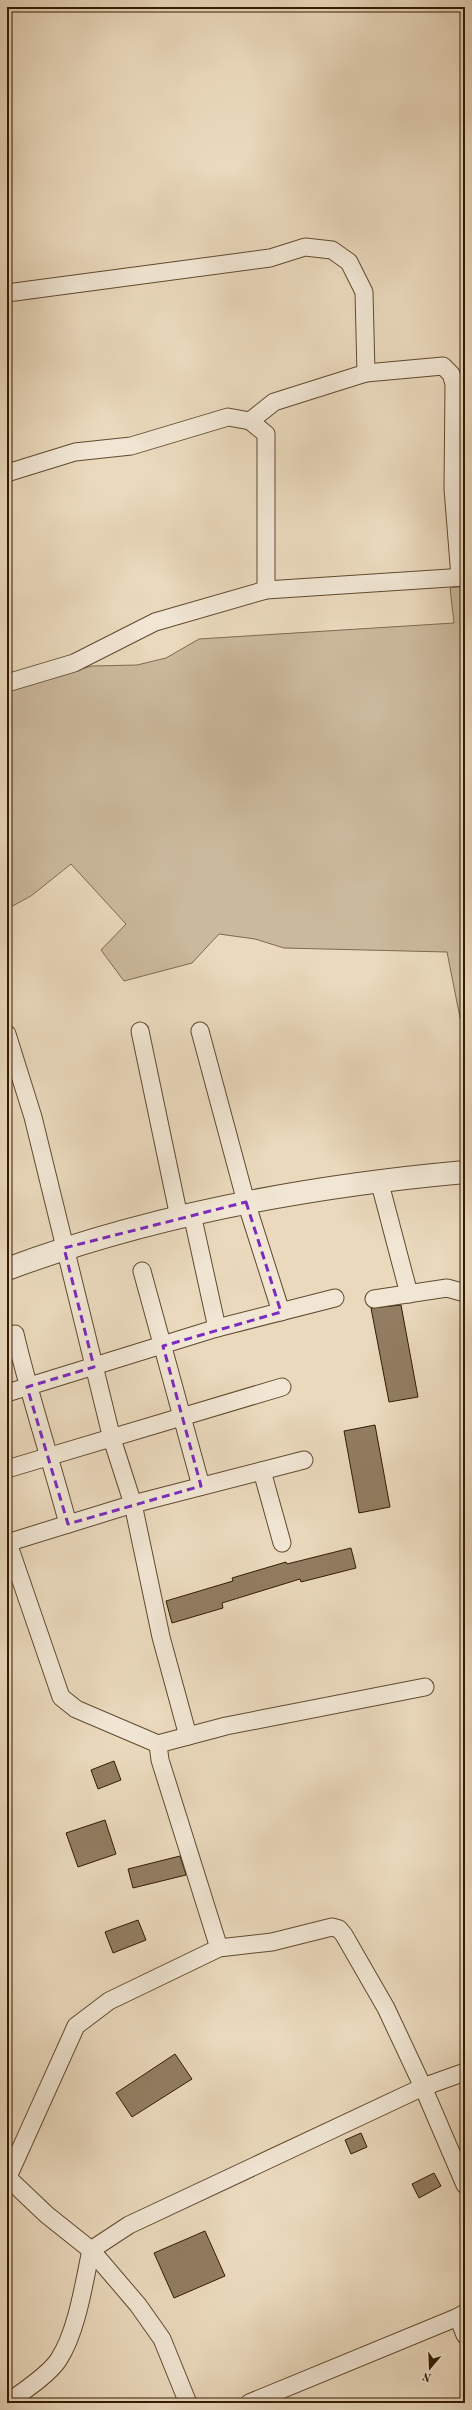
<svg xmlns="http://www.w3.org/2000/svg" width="472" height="2410" viewBox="0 0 472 2410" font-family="'Old Standard TT',serif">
<rect width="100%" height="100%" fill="#ead9bd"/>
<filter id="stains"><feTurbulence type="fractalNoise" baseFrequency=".005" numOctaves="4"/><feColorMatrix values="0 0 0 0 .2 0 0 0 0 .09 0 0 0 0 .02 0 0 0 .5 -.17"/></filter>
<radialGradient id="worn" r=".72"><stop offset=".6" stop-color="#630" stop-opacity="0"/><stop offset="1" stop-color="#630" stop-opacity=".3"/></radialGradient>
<!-- green -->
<polygon fill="#cbb99d" stroke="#7f6a4e" points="465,586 465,1043 447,952 284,948 255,939 219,934 192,963 124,981 101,950 126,924 71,864 31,896 7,909 7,689 92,666 137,665 166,658 199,639 454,623 450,588"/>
<!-- building -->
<g fill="#927d62" stroke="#331a00">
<polygon points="401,1305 418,1397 389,1402 371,1308"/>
<polygon points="375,1425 390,1507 359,1513 344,1431"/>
<polygon points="351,1548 356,1568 301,1582 300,1579 222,1603 223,1608 172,1623 166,1601 233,1581 232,1578 286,1562 287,1564"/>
<polygon points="114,1761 121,1780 98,1789 91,1770"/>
<polygon points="105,1820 116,1854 78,1867 66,1833"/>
<polygon points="180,1856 186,1875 133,1888 128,1869"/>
<polygon points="138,1920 146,1940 113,1953 105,1932"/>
<polygon points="175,2054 192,2079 132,2117 116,2093"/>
<polygon points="361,2133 367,2147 351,2154 345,2140"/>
<polygon points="434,2173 441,2186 419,2198 412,2184"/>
<polygon points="205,2231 225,2276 174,2298 154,2253"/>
</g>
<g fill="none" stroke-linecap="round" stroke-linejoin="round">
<!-- minor casing -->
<g stroke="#614a2f" stroke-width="19">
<g id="minor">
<polyline points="7,293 270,258 305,247 332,250 349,262 364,292 366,373"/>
<polyline points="250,421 274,402 366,373 443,366 451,374 454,384 453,489 460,577"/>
<polyline points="7,473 75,452 131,446 228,417 250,421 266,434 266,590"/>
<polyline points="7,683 74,663 155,622 266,590 465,577"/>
<polyline points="140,1031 179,1217"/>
<polyline points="200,1031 246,1202 281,1312"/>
<polyline points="7,1034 33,1117 112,1439 133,1504 161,1637 188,1736"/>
<polyline points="379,1180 409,1294"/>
<polyline points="192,1214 217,1328"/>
<polyline points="142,1271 201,1486"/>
<polyline points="374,1299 447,1288 465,1293"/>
<path d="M15 1334C30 1398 51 1460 68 1524"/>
<polyline points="7,1393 217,1328 335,1298"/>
<polyline points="7,1469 282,1387"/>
<polyline points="262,1471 282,1543"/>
<polyline points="7,1540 61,1697 76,1709 158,1744"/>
<polyline points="7,1543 133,1504 304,1460"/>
<polyline points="219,1948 160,1760 158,1744 226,1726 425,1687"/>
<polyline points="8,2178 47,2215 91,2250 138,2305 162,2339 188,2403"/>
<polyline points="7,2179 76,2026 109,2001 219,1948 272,1942 332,1927 339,1929 344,1935 386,2008 423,2087 465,2185"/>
<polyline points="465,2313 458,2317 465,2335"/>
<path d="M7 2403C21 2393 50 2374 59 2359 77 2331 84 2283 91 2250L129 2225 423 2087 465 2072"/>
<polyline points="249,2403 458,2317"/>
</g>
</g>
<!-- tertiary casing -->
<g stroke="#614a2f" stroke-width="24">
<path id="tertiary" d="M7 1269C154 1214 309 1186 465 1172"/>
</g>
<!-- minor -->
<use href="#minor" stroke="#f1e6d4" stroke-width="17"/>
<!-- tertiary -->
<use href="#tertiary" stroke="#f1e6d4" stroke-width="22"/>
</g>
<!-- marked area -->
<path fill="none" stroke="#7b2cbf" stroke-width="3" stroke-dasharray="8 5" stroke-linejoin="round" d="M246 1202 281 1312 163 1346 201 1486 68 1524 27 1387 94 1367 64 1248Z"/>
<!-- margin -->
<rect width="472" height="2410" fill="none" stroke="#ead9bd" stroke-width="24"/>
<rect x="8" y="8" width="456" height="2394" fill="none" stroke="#331a00" stroke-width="2"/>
<rect x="12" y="12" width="448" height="2386" fill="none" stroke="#331a00"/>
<!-- north arrow -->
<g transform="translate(430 2368) rotate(199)" stroke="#f1e6d4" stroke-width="3" paint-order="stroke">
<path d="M0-3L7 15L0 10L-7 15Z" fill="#331a00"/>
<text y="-6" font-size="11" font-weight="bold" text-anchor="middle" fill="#331a00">N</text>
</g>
<rect width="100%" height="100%" filter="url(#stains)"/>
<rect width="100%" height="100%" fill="url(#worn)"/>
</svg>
